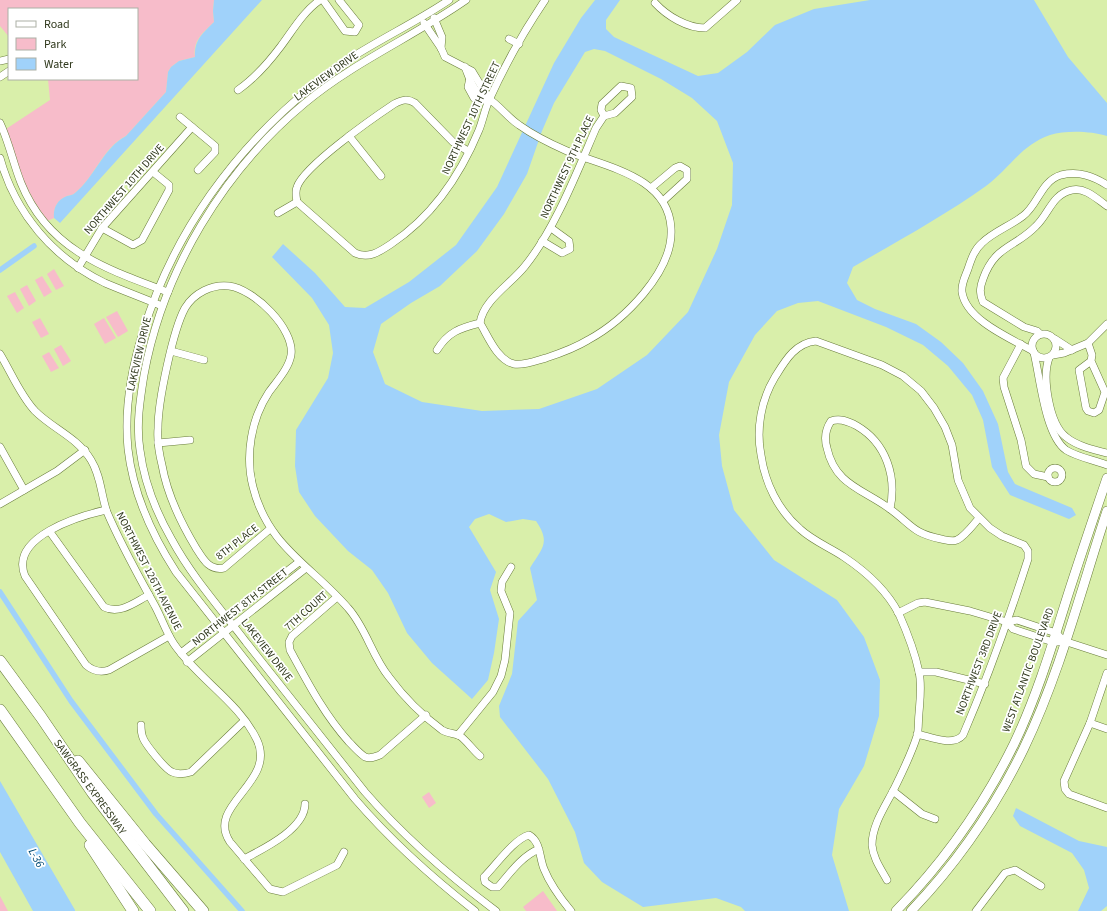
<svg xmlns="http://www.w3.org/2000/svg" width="1107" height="911" viewBox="0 0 1107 911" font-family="'Source Sans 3',sans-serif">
<rect width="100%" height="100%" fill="#d9efaa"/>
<!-- green -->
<g fill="#f7bcca">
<path d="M0 0H214L213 11 214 22C202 34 193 40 195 57L179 61 171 67 168 72 166 92 126 136C103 147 95 177 75 193 73 195 70 195 67 196 57 200 53 208 54 218L47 221 34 201 16 166 6 129 50 100 48 79H137V9H9V37L0 26Z"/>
<polygon points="54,269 64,286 56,290 47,274"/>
<polygon points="42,276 52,292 44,297 35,280"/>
<polygon points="27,285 36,301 29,306 20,289"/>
<polygon points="15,292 24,308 17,313 7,296"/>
<polygon points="117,311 128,331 118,337 106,317"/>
<polygon points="40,318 49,334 41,338 32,322"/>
<polygon points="104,318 116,338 105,344 94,324"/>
<polygon points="61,345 71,361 63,366 54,349"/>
<polygon points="49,352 59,368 51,372 42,356"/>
<polygon points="429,792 436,803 429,808 422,797"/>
<polygon points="543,891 557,911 526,911 523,907"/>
<polygon points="0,896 8,911 0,911"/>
</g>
<!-- water -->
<g fill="#a0d2fa" fill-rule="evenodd">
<path d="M214 0H262L60 223 54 218C53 208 57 200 67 196 70 195 73 195 75 193 95 177 103 148 126 136L166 92 168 72 171 67 179 61 195 57C194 40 202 34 214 22L213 11Z"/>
<path d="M595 0H620L606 20V29L614 37 698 76 718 73 747 52 775 25 814 9 870 0H1034L1068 57 1107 103V136C1091 131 1066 130 1050 135 1021 145 1009 169 986 186 944 216 898 241 853 267L847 283 857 300 875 309 916 324 941 342 963 363 983 391 998 424 1008 472 1015 484 1072 508 1076 515 1069 519 1010 495 992 467 983 420 972 395 948 366 923 345 886 327 818 301 798 303 777 311 755 335 729 382 719 435 722 466 734 510 774 560 837 600 864 637 880 680 879 716 864 766 839 809 832 855 849 911H745L741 907 716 898 643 907 602 882 584 863 575 832 548 779 500 717 499 706 512 674 518 621 537 600 530 568C542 548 551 543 536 521L523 519 506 522 489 514 475 519 469 527 496 572 490 590 499 619 494 653 488 680 472 699 432 663 407 633 388 593 372 570 348 551 315 516 299 492 295 466 296 430 328 378 333 353 329 325 312 298 272 257 283 244 315 273 345 307 365 308 409 282 456 245 497 187 554 63 581 18ZM594 49 605 51 661 79 692 98 717 121 733 163 732 205 717 249 688 312 647 355 597 389 539 409 482 411 422 402 385 384 373 352 381 324 411 303 440 286 477 251 504 214 527 174 542 131 554 103 585 52Z"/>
<polygon points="0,781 75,910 75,911 33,911 0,852"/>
<polygon points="1016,808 1079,841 1107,847 1107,906 1101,911 1078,911 1089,888 1084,870 1072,853 1020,826 1013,816"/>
</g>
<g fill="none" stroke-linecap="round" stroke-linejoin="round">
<!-- canal -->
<g stroke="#a0d2fa" stroke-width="5.5">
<polyline points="0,270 34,246"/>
<polyline points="0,592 71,701 156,814 242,911"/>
</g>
<!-- minor casing -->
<g stroke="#697c3b" stroke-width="8">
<g id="minor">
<polyline points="323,0 345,31 355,32 359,25 339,0"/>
<path d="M449 0C406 29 355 50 315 84 235 148 173 233 143 332 131 370 124 409 128 449 133 493 152 535 176 572L355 799C393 843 430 876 475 911"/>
<path d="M466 0C413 37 354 62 305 103 223 171 163 271 144 375 140 400 136 425 140 450 144 481 157 514 172 540 192 577 221 609 246 642 286 692 325 742 365 792 404 837 448 875 496 911"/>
<path d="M655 3C667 16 687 28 705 28L737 0"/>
<polyline points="434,18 442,37 441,48"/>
<polyline points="424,23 441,48 445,57 472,71 489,99"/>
<polyline points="509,39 519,44"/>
<polyline points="0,61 9,59"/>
<path d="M465 67C468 74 470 82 475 89 479 94 484 95 489 99 500 106 508 118 519 125 533 135 551 144 567 151 605 167 668 176 671 228 674 272 623 321 588 340 575 348 561 353 546 358 538 360 523 366 514 364 497 360 488 336 480 323"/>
<polyline points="0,77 9,71"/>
<polyline points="470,78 468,87 474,98 483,100 489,99"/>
<path d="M238 90C254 79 269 62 281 46 293 30 303 12 320 0"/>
<polyline points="180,117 215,146 215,152 198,170"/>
<path d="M0 123C9 142 13 163 21 183 48 250 106 269 168 292"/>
<polyline points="349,136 381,176"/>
<path d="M0 158C15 213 53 258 105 283 124 291 143 298 162 306"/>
<polyline points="651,188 675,168 680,166 687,170 687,179 663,201"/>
<path d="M297 202 355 253C369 259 379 252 391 244 433 216 460 176 479 130 483 120 485 108 490 98 505 65 524 31 545 0"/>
<path d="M297 202C296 196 295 192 297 187 304 166 373 118 394 104 402 100 407 98 415 103L453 142 468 151"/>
<polyline points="278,213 297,202"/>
<polyline points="102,228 133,245 142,240 169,190 169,185 153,172"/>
<polyline points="542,241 562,253 570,249 569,241 551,228"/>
<polyline points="78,268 102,228 192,127"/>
<circle cx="1044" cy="346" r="12"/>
<path d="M1040 334 1037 331 1024 327 983 302C979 293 980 287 983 279 995 245 1015 248 1036 226 1049 214 1052 194 1072 190 1085 187 1097 199 1107 206"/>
<polyline points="1055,339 1072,350"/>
<polyline points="1088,343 1092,355 1091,361 1079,370 1086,408 1088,411 1094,413 1099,410 1105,392 1091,361"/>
<polyline points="1021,344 1003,378 1004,387 1021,440 1026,466 1034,474 1048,477"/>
<path d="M437 350C448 332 460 328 480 323 483 300 511 284 525 266 555 229 577 172 596 128L604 116 601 110 602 104 621 86 631 88 632 97 615 113 604 116"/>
<polyline points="171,351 204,360"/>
<path d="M1033 351C1010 338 966 320 962 292 961 284 965 277 968 269 971 260 974 250 982 243 993 232 1010 226 1023 216 1038 205 1041 181 1061 175 1079 171 1093 176 1107 185"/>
<path d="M1034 353C1040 377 1045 435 1066 450 1077 457 1094 460 1107 465"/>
<path d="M0 354C11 372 20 395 35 411 53 429 77 437 91 460 101 476 101 495 107 512 121 545 138 575 155 606 162 619 166 632 174 644 198 679 239 702 257 740 277 783 205 805 230 842L270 889 283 892 337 865 344 852"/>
<polyline points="1053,355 1064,353 1088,343 1107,324"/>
<path d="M1049 358C1042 377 1049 424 1066 437 1077 446 1094 450 1107 453"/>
<polyline points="158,443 190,440"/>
<polyline points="0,447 24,490"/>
<circle cx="1055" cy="475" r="7"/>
<polyline points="0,504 57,471 85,450"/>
<path d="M890 509C897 476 886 443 857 426 848 421 840 418 831 421 825 430 824 438 827 448 835 485 863 489 890 509 912 525 912 533 941 539 946 540 952 542 957 540 965 536 973 525 979 518"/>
<path d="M106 510C79 516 9 537 25 576L86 665C93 671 100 673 109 670L169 636"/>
<path d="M270 529 224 568C209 571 203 559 196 548 181 523 167 494 162 465 159 453 157 440 158 428 158 401 173 330 185 308 194 293 212 284 229 286 254 289 295 329 291 355 289 368 277 381 269 392 251 419 245 456 253 487 268 547 311 565 348 608 366 628 372 656 389 677 403 696 423 716 442 730 448 734 455 733 460 736 467 741 473 750 480 756"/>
<path d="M50 532 104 607C120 615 135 602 149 595"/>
<path d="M337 597 292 636 289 642 290 650C308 683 324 714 349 742 354 747 359 753 365 757 370 759 375 757 380 755L426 715"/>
<polyline points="898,613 918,603 925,602 970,611 1007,622 1017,620 1056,633 1064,641 1107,655"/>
<polyline points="1007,622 1013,629 1053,642 1058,642"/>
<polyline points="181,653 299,562"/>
<polyline points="187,662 306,568"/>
<polyline points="919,672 936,672 985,684"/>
<polyline points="1107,673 1090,723 1064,781 1065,789 1069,794 1107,808"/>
<polyline points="1090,723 1107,729"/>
<path d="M141 725C141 730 141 733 143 738 146 745 165 769 172 772 178 775 184 774 191 772L244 721"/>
<polyline points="458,735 493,692 501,676 505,660 510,613 501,591 502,582 511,567"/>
<polyline points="893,791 922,814 935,819"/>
<path d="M539 849C522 856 510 873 498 887H492L485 882 484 877C496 865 514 839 529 835 541 842 539 857 544 869 550 884 561 899 571 911"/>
<path d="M244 859C263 849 305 829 305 804"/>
<path d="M887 880C881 869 873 858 872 845 872 826 884 808 893 791 902 773 911 755 917 736 919 729 918 721 919 713 920 700 922 685 919 672 915 653 907 632 899 614 887 591 865 571 844 557 829 547 813 541 800 529 778 510 765 483 761 455 756 429 761 400 775 377 785 361 795 343 816 341L882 365 903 376 921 391 934 408 945 427 952 445 958 480 970 508 990 528 1002 536 1024 545 1028 551V559C1009 618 988 677 963 735 953 747 931 737 917 734"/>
<polyline points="976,911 1005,873 1015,870 1041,886"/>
</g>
</g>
<!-- major casing -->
<g stroke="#697c3b" stroke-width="10">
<g id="major">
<path d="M896 911C944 862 984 805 1014 744 1036 698 1051 649 1066 601 1079 560 1093 519 1107 478"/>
<path d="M911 911C957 863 995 808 1024 748 1060 673 1081 590 1107 511"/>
</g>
</g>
<!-- highway casing -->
<g stroke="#697c3b" stroke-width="12">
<g id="highway">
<polyline points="0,661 41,717 92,792 183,911"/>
<polyline points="0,710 80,823 150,911"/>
<polyline points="78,761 145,844 203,911"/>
<polyline points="90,845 133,911"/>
</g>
</g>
<!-- minor -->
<use href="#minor" stroke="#fff" stroke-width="7"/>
<!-- major -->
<use href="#major" stroke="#fff" stroke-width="9"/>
<!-- highway -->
<use href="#highway" stroke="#fff" stroke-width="11"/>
</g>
<g text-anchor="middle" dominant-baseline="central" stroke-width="3.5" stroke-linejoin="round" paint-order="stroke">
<!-- street labels -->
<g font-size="11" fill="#30391d" stroke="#fff">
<text transform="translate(326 76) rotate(-36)">LAKEVIEW DRIVE</text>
<text transform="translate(471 118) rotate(-65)">NORTHWEST 10TH STREET</text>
<text transform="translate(567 167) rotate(-65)">NORTHWEST 9TH PLACE</text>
<text transform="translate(124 189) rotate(-49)">NORTHWEST 10TH DRIVE</text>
<text transform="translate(139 354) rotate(-77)">LAKEVIEW DRIVE</text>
<text transform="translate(237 542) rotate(-38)">8TH PLACE</text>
<text transform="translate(149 571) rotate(63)">NORTHWEST 126TH AVENUE</text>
<text transform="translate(240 607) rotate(-38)">NORTHWEST 8TH STREET</text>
<text transform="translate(306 611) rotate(-42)">7TH COURT</text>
<text transform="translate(267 650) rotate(52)">LAKEVIEW DRIVE</text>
<text transform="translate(979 663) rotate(-69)">NORTHWEST 3RD DRIVE</text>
<text transform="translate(1028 670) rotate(-70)">WEST ATLANTIC BOULEVARD</text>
<text transform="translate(90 787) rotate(54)">SAWGRASS EXPRESSWAY</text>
</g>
<!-- water labels -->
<g font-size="12" font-style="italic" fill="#014a74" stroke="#fff">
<text transform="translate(36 858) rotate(61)">L-36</text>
</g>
</g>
<!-- legend -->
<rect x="8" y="8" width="130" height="72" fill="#ffffff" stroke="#acb0a5"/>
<rect x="16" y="21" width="20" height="6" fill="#ffffff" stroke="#acb0a5"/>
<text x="44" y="28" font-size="12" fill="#30391d">Road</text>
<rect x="16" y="38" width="20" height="12" fill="#f7bcca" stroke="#acb0a5"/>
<text x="44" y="48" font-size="12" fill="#30391d">Park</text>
<rect x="16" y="58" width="20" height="12" fill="#a0d2fa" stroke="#acb0a5"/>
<text x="44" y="68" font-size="12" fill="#30391d">Water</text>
</svg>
